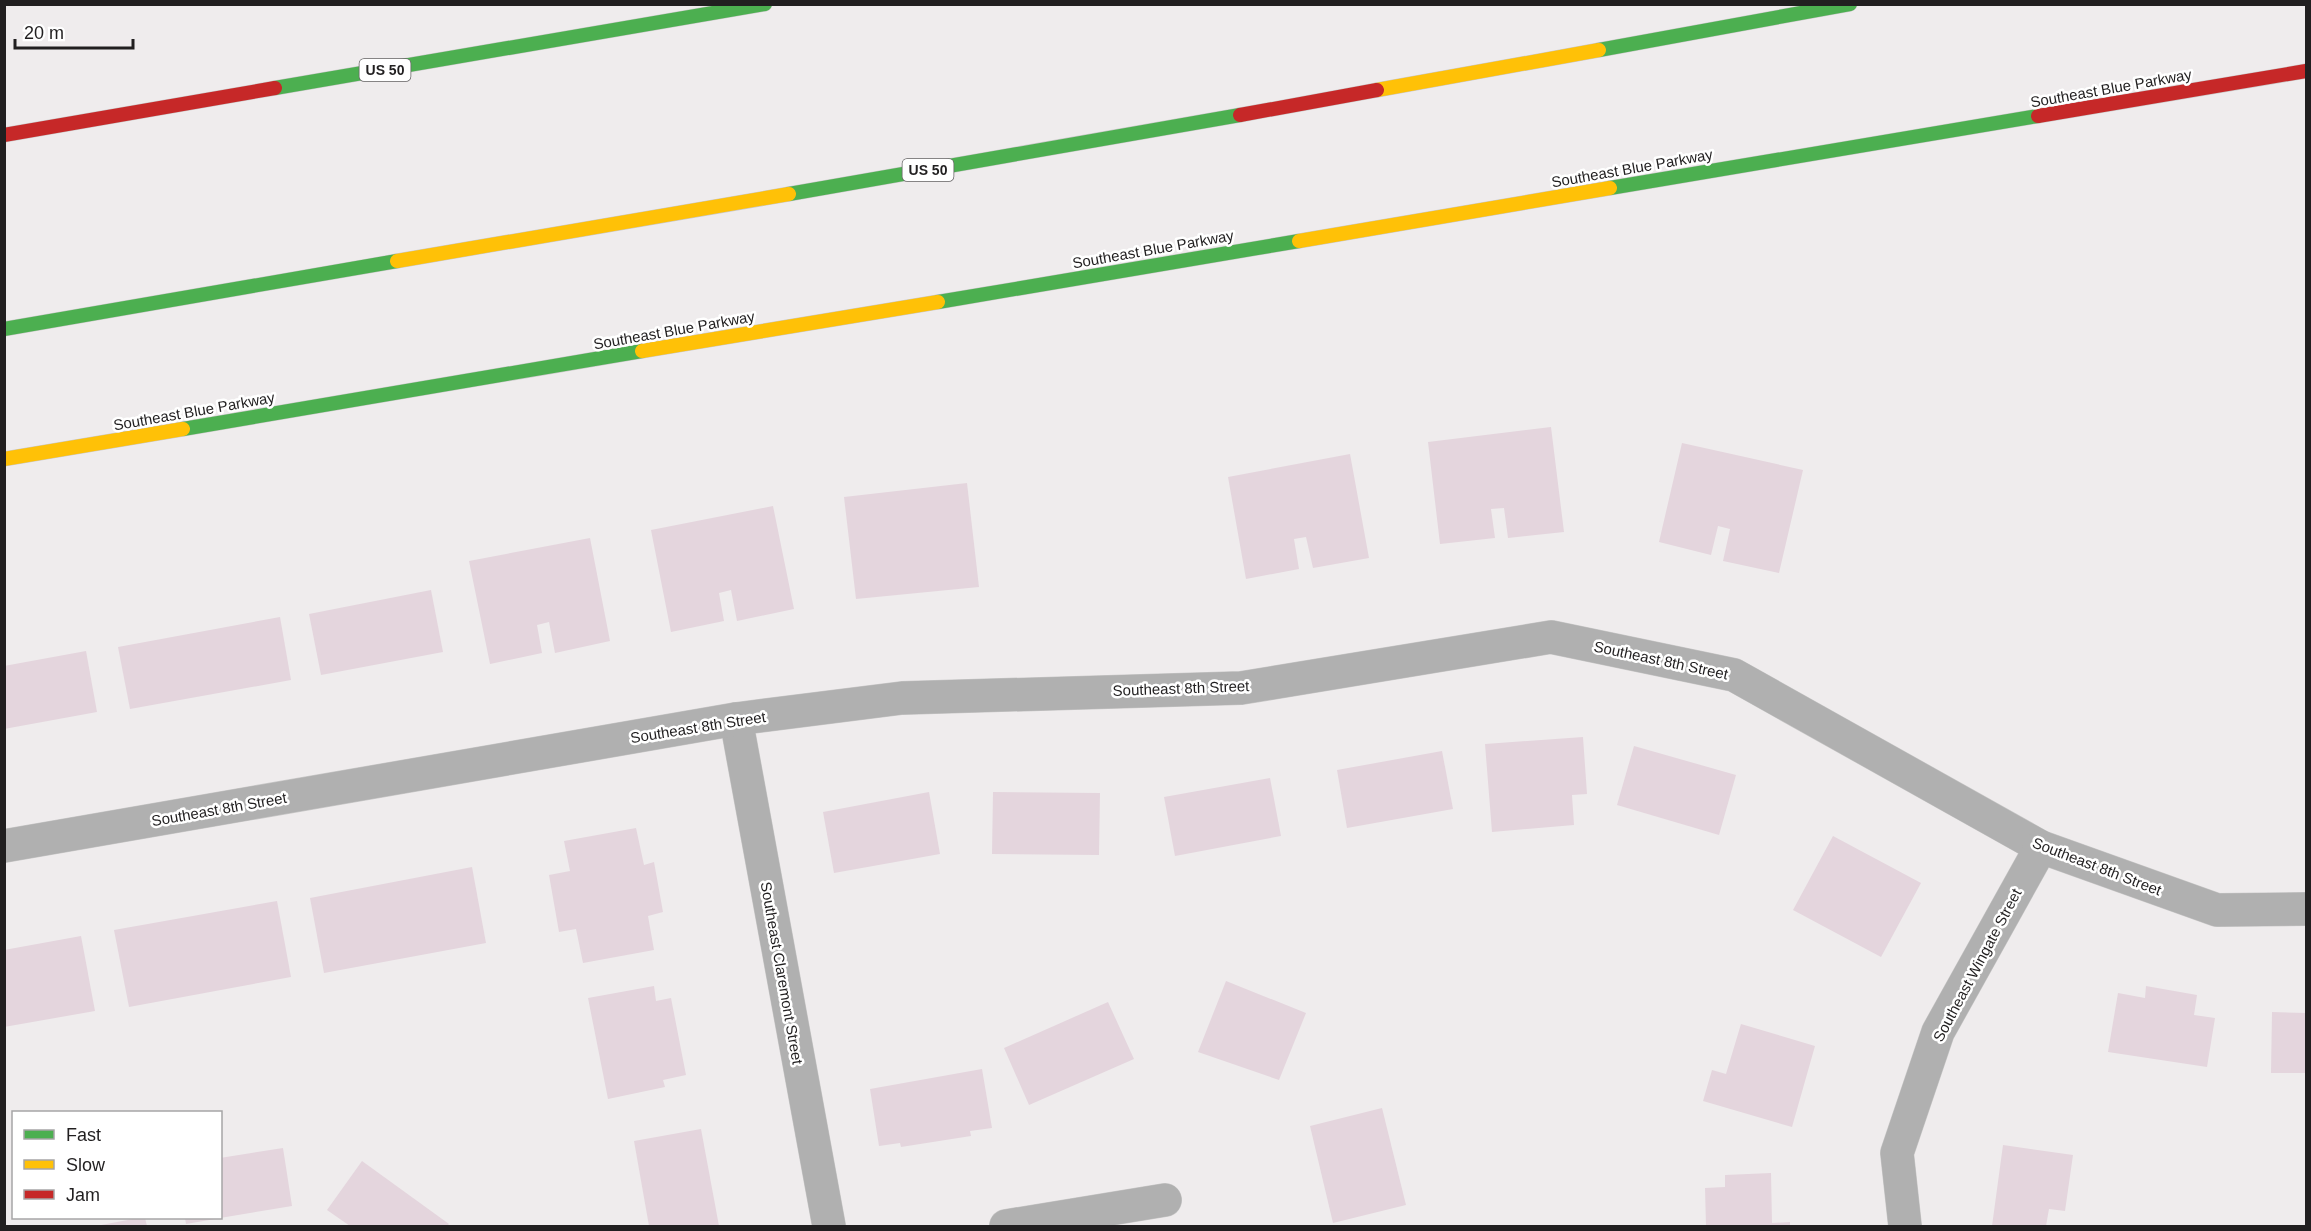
<svg xmlns="http://www.w3.org/2000/svg" width="2311" height="1231" viewBox="0 0 2311 1231" font-family="Arial,sans-serif">
<rect width="100%" height="100%" fill="#efeced"/>
<!-- building -->
<g fill="#e4d5dd">
<polygon points="1551,427 1564,532 1508,538 1504,508 1491,509 1495,538 1440,544 1428,442"/>
<polygon points="1682,443 1803,470 1779,573 1723,561 1730,529 1718,526 1711,555 1659,542"/>
<polygon points="1350,454 1369,558 1313,568 1306,537 1294,539 1299,569 1246,579 1228,477"/>
<polygon points="967,483 979,587 856,599 844,497"/>
<polygon points="773,506 794,609 737,621 731,590 719,593 724,621 671,632 651,530"/>
<polygon points="590,538 610,641 555,653 549,622 537,625 542,653 490,664 469,561"/>
<polygon points="431,590 443,652 321,675 309,614"/>
<polygon points="280,617 291,680 130,709 118,647"/>
<polygon points="86,651 97,712 4,729 4,666"/>
<polygon points="1583,737 1587,794 1572,795 1574,825 1492,832 1485,744"/>
<polygon points="1634,746 1736,775 1719,835 1617,805"/>
<polygon points="1442,751 1453,809 1347,828 1337,770"/>
<polygon points="1270,778 1281,836 1175,856 1164,797"/>
<polygon points="929,792 940,854 834,873 823,812"/>
<polygon points="993,792 1100,793 1099,855 992,854"/>
<polygon points="636,828 644,865 654,862 663,912 648,916 654,950 583,963 576,929 559,932 549,875 570,871 564,841"/>
<polygon points="1833,836 1921,883 1881,957 1793,910"/>
<polygon points="472,867 486,943 324,973 310,898"/>
<polygon points="277,901 291,977 129,1007 114,930"/>
<polygon points="81,936 95,1011 4,1027 4,950"/>
<polygon points="1226,981 1306,1013 1279,1080 1198,1052"/>
<polygon points="654,986 656,1001 671,998 686,1075 663,1080 665,1087 608,1099 588,998"/>
<polygon points="2146,986 2197,995 2194,1015 2215,1018 2207,1067 2108,1052 2118,993 2145,998"/>
<polygon points="1108,1002 1134,1059 1029,1105 1004,1048"/>
<polygon points="2272,1012 2306,1013 2306,1073 2271,1073"/>
<polygon points="1741,1024 1815,1046 1792,1127 1703,1101 1712,1070 1726,1074"/>
<polygon points="982,1069 992,1128 970,1131 971,1136 901,1147 900,1143 879,1146 870,1089"/>
<polygon points="1382,1108 1406,1205 1333,1223 1310,1126"/>
<polygon points="701,1129 719,1226 649,1226 634,1141"/>
<polygon points="2003,1145 2073,1155 2065,1211 2049,1209 2046,1226 1992,1226"/>
<polygon points="283,1148 292,1206 220,1218 220,1158"/>
<polygon points="362,1161 449,1224 447,1226 350,1226 327,1210"/>
<polygon points="1771,1173 1772,1223 1790,1222 1790,1226 1706,1226 1705,1188 1725,1187 1725,1175"/>
<polygon points="138,1218 145,1218 147,1226 96,1226"/>
<polygon points="185,1218 215,1218 215,1219 186,1224"/>
</g>
<g fill="none" stroke-linecap="round" stroke-linejoin="round">
<!-- street casing -->
<g stroke="#c9c8c8" stroke-width="34">
<g id="street">
<polyline points="736,719 829,1226"/>
<polyline points="4,846 736,719 902,698 1241,688 1551,637 1734,675 2041,847 2217,910 2306,909"/>
<polyline points="1006,1226 1165,1200"/>
<polyline points="1905,1226 1897,1153 1938,1032 2041,847"/>
</g>
</g>
<!-- fast casing -->
<g stroke="#c9c8c8" stroke-width="15">
<g id="fast">
<polyline points="1599,50 1850,4"/>
<polyline points="275,88 765,4"/>
<polyline points="1610,188 2038,116"/>
<polyline points="789,194 1240,115"/>
<polyline points="938,302 1299,241"/>
<polyline points="4,329 397,261"/>
<polyline points="183,429 642,351"/>
</g>
</g>
<!-- slow casing -->
<g stroke="#c9c8c8" stroke-width="15">
<g id="slow">
<polyline points="1377,90 1599,50"/>
<polyline points="1299,241 1610,188"/>
<polyline points="397,261 789,194"/>
<polyline points="642,351 938,302"/>
<polyline points="4,459 183,429"/>
</g>
</g>
<!-- jam casing -->
<g stroke="#c9c8c8" stroke-width="15">
<g id="jam">
<polyline points="1240,115 1377,90"/>
<polyline points="2038,116 2306,71"/>
<polyline points="4,135 275,88"/>
</g>
</g>
<!-- street -->
<use href="#street" stroke="#b0b0b0" stroke-width="33"/>
<!-- fast -->
<use href="#fast" stroke="#4caf50" stroke-width="14"/>
<!-- slow -->
<use href="#slow" stroke="#ffc107" stroke-width="14"/>
<!-- jam -->
<use href="#jam" stroke="#c62828" stroke-width="14"/>
</g>
<g text-anchor="middle" dominant-baseline="central" stroke-width="5" stroke-linejoin="round" paint-order="stroke">
<!-- shield labels -->
<g fill="#fff" stroke="#646263" stroke-width="1.5">
<rect x="359.5" y="59" width="51" height="22" rx="4.5"/>
<rect x="902.5" y="159" width="51" height="22" rx="4.5"/>
</g>
<g font-size="14" font-weight="bold" fill="#211f20">
<text x="385" y="70">US 50</text>
<text x="928" y="170">US 50</text>
</g>
<!-- street labels -->
<g font-size="15" fill="#211f20" stroke="#fff">
<text transform="translate(2111 88) rotate(-10)">Southeast Blue Parkway</text>
<text transform="translate(1632 168) rotate(-10)">Southeast Blue Parkway</text>
<text transform="translate(1153 249) rotate(-10)">Southeast Blue Parkway</text>
<text transform="translate(674 330) rotate(-10)">Southeast Blue Parkway</text>
<text transform="translate(194 411) rotate(-10)">Southeast Blue Parkway</text>
<text transform="translate(1661 660) rotate(12)">Southeast 8th Street</text>
<text transform="translate(1181 688) rotate(-2)">Southeast 8th Street</text>
<text transform="translate(698 727) rotate(-9)">Southeast 8th Street</text>
<text transform="translate(219 809) rotate(-10)">Southeast 8th Street</text>
<text transform="translate(2097 866) rotate(21)">Southeast 8th Street</text>
<text transform="translate(1977 965) rotate(-62)">Southeast Wingate Street</text>
<text transform="translate(782 973) rotate(80)">Southeast Claremont Street</text>
</g>
</g>
<!-- border -->
<rect width="2311" height="1231" fill="none" stroke="#211f20" stroke-width="12"/>
<!-- legend -->
<rect x="12" y="1111" width="210" height="108" fill="#ffffff" stroke="#a6a5a6" stroke-width="1.5"/>
<rect x="24" y="1130" width="30" height="9" fill="#4caf50" stroke="#a6a5a6" stroke-width="1.5"/>
<text x="66" y="1141" font-size="18" fill="#211f20">Fast</text>
<rect x="24" y="1160" width="30" height="9" fill="#ffc107" stroke="#a6a5a6" stroke-width="1.5"/>
<text x="66" y="1171" font-size="18" fill="#211f20">Slow</text>
<rect x="24" y="1190" width="30" height="9" fill="#c62828" stroke="#a6a5a6" stroke-width="1.5"/>
<text x="66" y="1201" font-size="18" fill="#211f20">Jam</text>
<!-- scale -->
<path d="M15 39v9h118v-9" fill="none" stroke="#211f20" stroke-width="3"/>
<text x="24" y="39" font-size="18" fill="#211f20" stroke="#ffffff" stroke-width="4.5" paint-order="stroke">20 m</text>
</svg>
